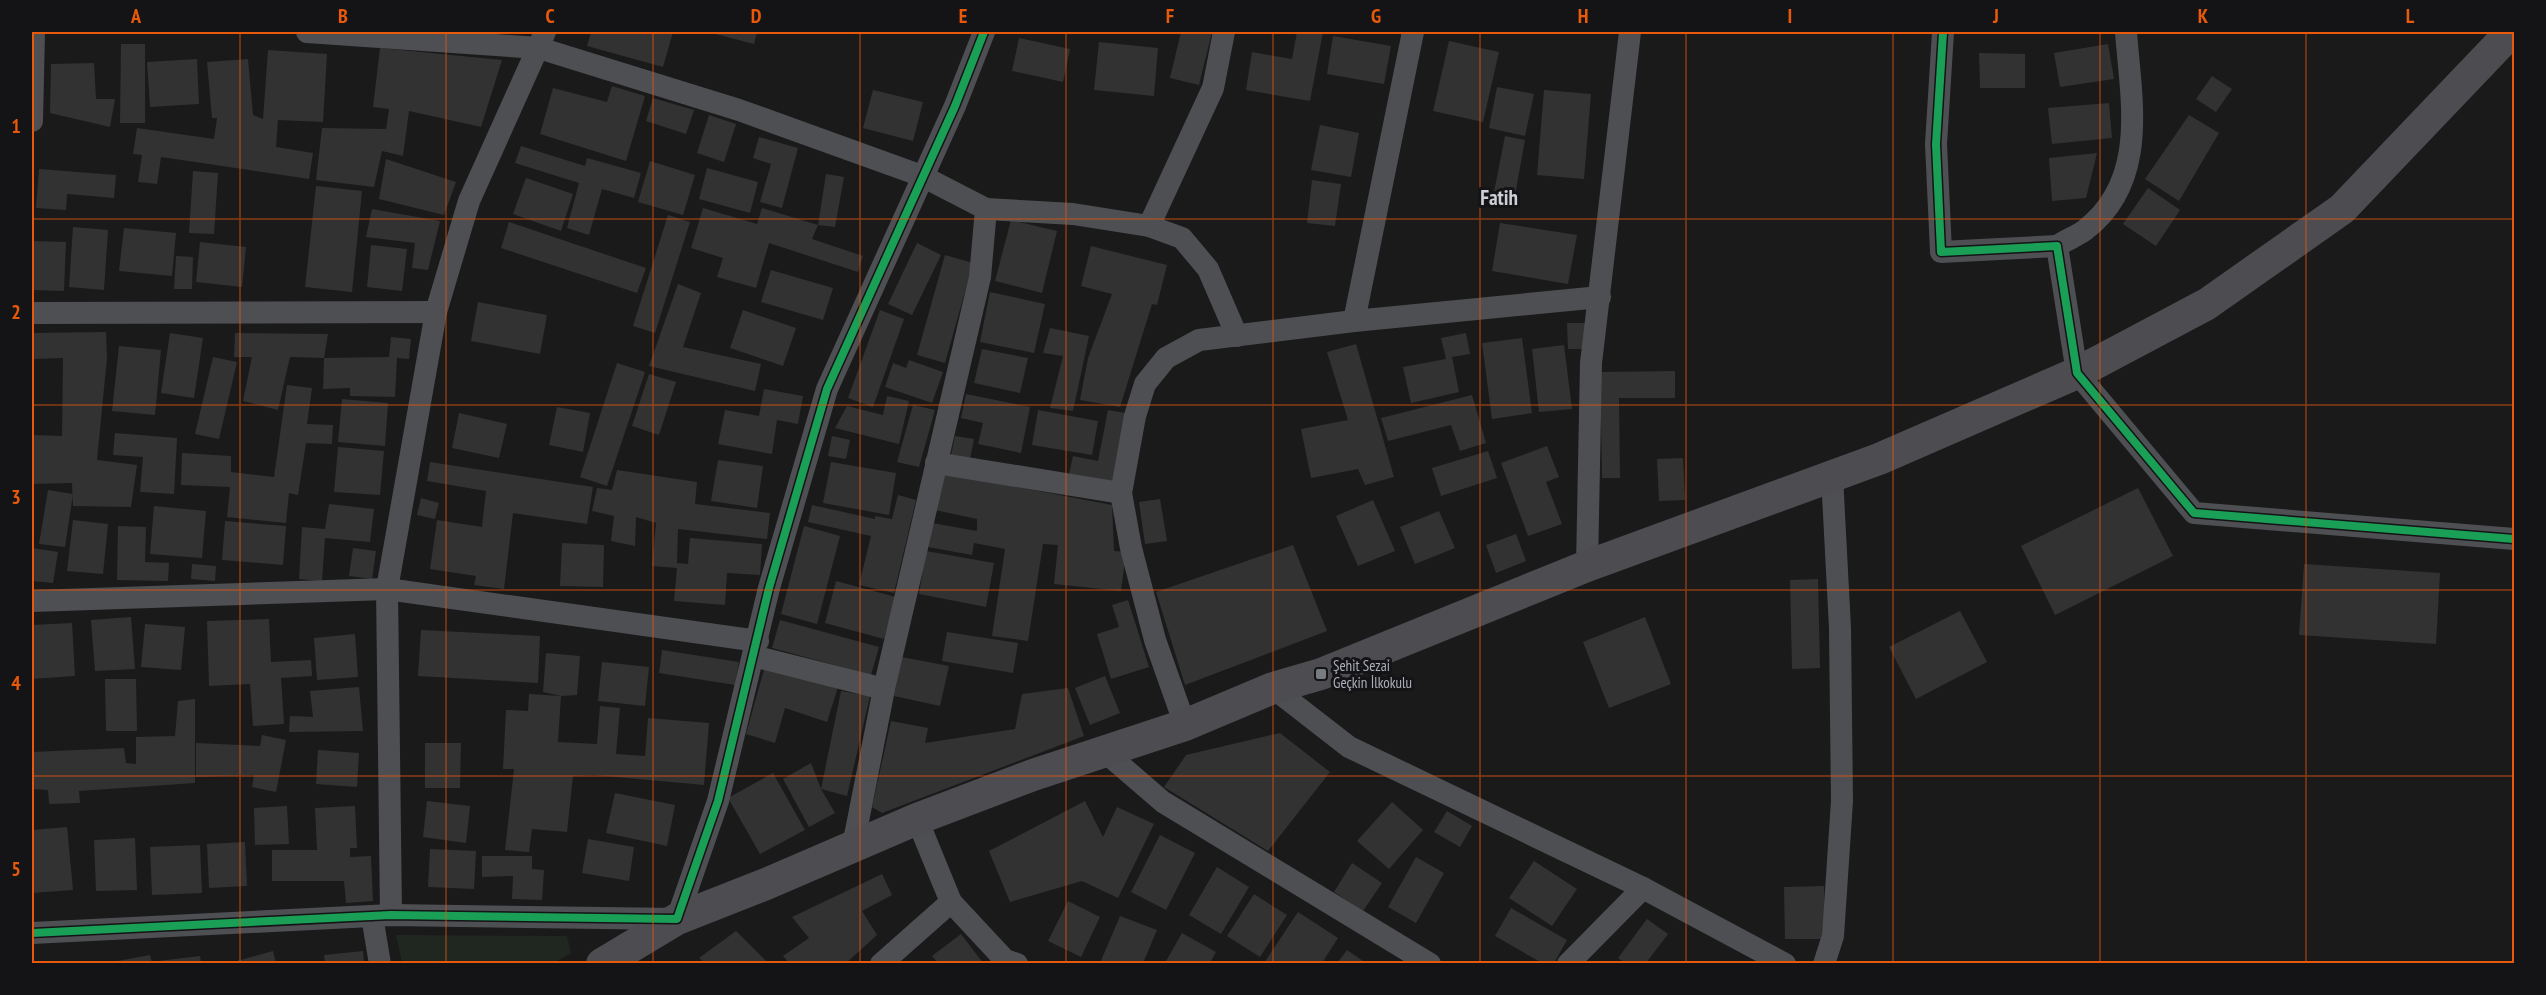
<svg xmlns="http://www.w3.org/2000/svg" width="2546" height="995" viewBox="0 0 2546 995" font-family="'PT Sans Narrow',sans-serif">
<rect width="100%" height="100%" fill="#1a1a1a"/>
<!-- green -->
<polygon fill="#202721" points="396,935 567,936 571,953 554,963 402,963"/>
<!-- building -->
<g fill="#323232">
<polygon points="591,32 673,32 663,67 587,46"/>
<polygon points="708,32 757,32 754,44"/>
<polygon points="1181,32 1212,32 1199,85 1170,78"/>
<polygon points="1297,32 1323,32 1310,101 1246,90 1252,52 1292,59"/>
<polygon points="1333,36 1391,46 1384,84 1327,74"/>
<polygon points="1019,38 1070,49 1063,82 1012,71"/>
<polygon points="1449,41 1499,52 1483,122 1433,111"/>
<polygon points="1099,42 1158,48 1154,96 1094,90"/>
<polygon points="121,44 145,44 145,123 120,123"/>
<polygon points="2108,44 2114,79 2060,87 2054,53"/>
<polygon points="380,48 502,60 481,127 409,111 403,156 382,151 374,187 316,180 322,128 386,129 389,109 373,107"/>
<polygon points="268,50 327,54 323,122 278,120 276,147 313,153 309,179 161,157 157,184 138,182 142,155 133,154 137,128 214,139 217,118 212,118 207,62 248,59 253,115 263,119"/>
<polygon points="1979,53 2025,54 2025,88 1980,88"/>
<polygon points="197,59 199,104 150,107 147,62"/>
<polygon points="94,63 96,99 115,99 110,127 50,113 51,64"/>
<polygon points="2212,76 2232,89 2216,112 2196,99"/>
<polygon points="612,86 645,96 626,161 540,134 553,88 607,102"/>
<polygon points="1497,87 1534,94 1525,136 1489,128"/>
<polygon points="873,90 923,102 913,141 863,128"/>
<polygon points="1544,90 1591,94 1584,179 1537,175"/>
<polygon points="653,98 694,110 686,134 646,121"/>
<polygon points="2109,103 2112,138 2052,144 2048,108"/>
<polygon points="709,115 736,124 724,162 697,153"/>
<polygon points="2189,115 2219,133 2179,201 2145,179"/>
<polygon points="1320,125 1359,133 1351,177 1311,170"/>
<polygon points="1505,136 1525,140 1513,206 1492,202"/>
<polygon points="759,137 798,148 782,208 760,202 771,164 753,158"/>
<polygon points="521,146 585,166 587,158 641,173 634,198 602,189 589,235 567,228 579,183 515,163"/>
<polygon points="2097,153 2086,198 2052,201 2049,158"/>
<polygon points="386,159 456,182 444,215 379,199"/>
<polygon points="650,161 695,175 683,215 638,202"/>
<polygon points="707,168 758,182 750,213 699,199"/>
<polygon points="39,169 116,175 114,198 67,194 66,210 36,208"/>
<polygon points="193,171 218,173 214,234 189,233"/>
<polygon points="826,174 844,177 835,227 818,225"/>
<polygon points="526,178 573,194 561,231 513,214"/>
<polygon points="1312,180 1341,184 1335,226 1307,223"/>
<polygon points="316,186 362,191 352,292 305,287"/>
<polygon points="2148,188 2180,210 2156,246 2123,224"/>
<polygon points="703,208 757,224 762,208 818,225 812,239 863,256 858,272 769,243 756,288 717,277 723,258 691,248"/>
<polygon points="372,209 440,221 428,270 412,268 415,243 366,237"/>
<polygon points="668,215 690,222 655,333 633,326"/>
<polygon points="1011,220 1057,231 1042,293 995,281"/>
<polygon points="509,222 646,268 637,293 501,248"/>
<polygon points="1500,223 1577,235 1568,284 1492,271"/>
<polygon points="73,227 108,230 104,290 69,287"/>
<polygon points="124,228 176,233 172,276 119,271"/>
<polygon points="32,241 66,242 64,291 32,290"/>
<polygon points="200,242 246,247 242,287 196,282"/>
<polygon points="917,243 941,255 912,315 888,304"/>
<polygon points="371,245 407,249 402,291 367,287"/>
<polygon points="1091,246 1167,265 1157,305 1152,304 1120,407 1080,400 1088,358 1112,294 1081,286"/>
<polygon points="945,255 973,263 945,363 917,355"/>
<polygon points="176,256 193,257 192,289 174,289"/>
<polygon points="771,270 833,288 823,320 761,302"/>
<polygon points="678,284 701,293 683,347 761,364 755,391 649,366"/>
<polygon points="990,292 1045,304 1034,353 980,342"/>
<polygon points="478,302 547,315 540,354 471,341"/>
<polygon points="743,310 796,328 783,366 730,348"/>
<polygon points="880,310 904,319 873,407 848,398"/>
<polygon points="1567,323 1585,323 1586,349 1568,349"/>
<polygon points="1050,328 1089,336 1073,411 1050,408 1063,356 1043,353"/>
<polygon points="106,332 107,358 97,460 137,465 131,507 73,506 72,483 32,484 32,435 62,436 63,358 32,359 32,333"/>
<polygon points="170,333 203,338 194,398 161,393"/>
<polygon points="235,333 328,334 324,358 290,357 278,410 243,401 252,357 234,357"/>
<polygon points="1466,333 1470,354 1452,357 1459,392 1411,403 1403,367 1446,359 1441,338"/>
<polygon points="391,337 411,339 409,359 397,358 395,397 350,396 350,388 323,389 324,358 389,357"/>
<polygon points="1522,338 1532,413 1492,419 1482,343"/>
<polygon points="1356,344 1394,477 1365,485 1358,469 1311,478 1301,429 1348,420 1327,352"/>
<polygon points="1564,345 1572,409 1539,412 1532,349"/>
<polygon points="119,346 161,350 155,415 112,411"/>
<polygon points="982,349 1028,358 1020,393 974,383"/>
<polygon points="213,357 237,362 219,439 195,434"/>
<polygon points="909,360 943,372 932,403 885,387 893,363 906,368"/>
<polygon points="617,363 645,372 607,486 580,477"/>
<polygon points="1675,371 1675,398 1619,398 1620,478 1602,478 1600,372"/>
<polygon points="649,374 676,382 659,435 632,426"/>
<polygon points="287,385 312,388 307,424 333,425 332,444 306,443 298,495 289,493 286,523 227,517 230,487 181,485 182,453 231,456 231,472 274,477"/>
<polygon points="764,389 803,396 798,424 777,420 772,454 718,444 725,410 759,416"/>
<polygon points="966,394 1030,407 1021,453 978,444 983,423 961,418"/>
<polygon points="1472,395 1486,443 1460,451 1451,425 1388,441 1381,418"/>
<polygon points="887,396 909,401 899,444 835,428 847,406 883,415"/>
<polygon points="342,399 388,403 385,446 338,442"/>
<polygon points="913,405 935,410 919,467 897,462"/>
<polygon points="557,407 590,413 583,452 549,445"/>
<polygon points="1038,410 1098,421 1092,455 1032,445"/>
<polygon points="1108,410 1125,413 1112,482 1069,474 1073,456 1098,461"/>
<polygon points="459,413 507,424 499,458 452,448"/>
<polygon points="115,433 177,438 174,494 140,492 143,457 113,455"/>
<polygon points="832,436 850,440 846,459 828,456"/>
<polygon points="955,436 974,439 970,459 951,455"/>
<polygon points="1547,446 1559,477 1546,482 1562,524 1528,536 1501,463"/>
<polygon points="338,447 384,451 380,495 334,492"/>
<polygon points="1488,451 1497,478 1441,496 1432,468"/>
<polygon points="1683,458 1685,500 1659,501 1657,459"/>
<polygon points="718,460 763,466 757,508 711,501"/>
<polygon points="430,462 593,487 587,524 513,513 504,589 474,585 476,576 430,569 437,520 482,527 486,491 427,481"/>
<polygon points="831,462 896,473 889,515 823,503"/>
<polygon points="617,470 697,482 695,504 770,513 767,539 678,529 677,563 688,564 690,538 762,544 760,575 727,573 725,605 674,601 677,568 652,566 656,523 636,517 635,546 611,541 614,516 592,511 597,488 612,490"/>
<polygon points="943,473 1112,505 1114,551 1126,552 1121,591 1054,584 1058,545 1043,544 1028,641 992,636 1005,549 974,543 972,555 928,547 932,523 977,531 977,519 935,510"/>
<polygon points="2138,488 2173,556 2055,615 2021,546"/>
<polygon points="48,490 73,494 65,547 39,544"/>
<polygon points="898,495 916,500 894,593 859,585 871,536 808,522 812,505 875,519 875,516 892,519"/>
<polygon points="421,498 439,503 435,519 417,515"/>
<polygon points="1160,499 1167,541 1145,544 1139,502"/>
<polygon points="1373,500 1395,551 1358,566 1336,516"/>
<polygon points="329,504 374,509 370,542 325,538 322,581 299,579 302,527 325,529"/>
<polygon points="154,506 206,511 202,558 150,554"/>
<polygon points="1439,511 1455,548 1415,564 1400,527"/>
<polygon points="73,520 108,524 103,574 67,571"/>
<polygon points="225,521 286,526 283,565 222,560"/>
<polygon points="118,526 146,527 145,562 169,563 168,581 117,580"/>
<polygon points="804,526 840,536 817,624 781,614"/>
<polygon points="1516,534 1526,561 1496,573 1486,545"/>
<polygon points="562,543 604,545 603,587 560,586"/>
<polygon points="1293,545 1327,631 1185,685 1156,592"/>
<polygon points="32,548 58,552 53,583 32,581"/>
<polygon points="353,548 376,551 372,579 349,576"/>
<polygon points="926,551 994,563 986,607 919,594"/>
<polygon points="192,564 216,566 215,581 191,579"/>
<polygon points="2304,564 2440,573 2436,644 2299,635"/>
<polygon points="1818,579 1820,668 1792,669 1790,580"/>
<polygon points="836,581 896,597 884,639 825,623"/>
<polygon points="1128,600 1149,667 1111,679 1097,634 1119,627 1112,605"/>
<polygon points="1960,611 1987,662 1916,699 1889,647"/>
<polygon points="131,617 135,669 95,671 91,620"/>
<polygon points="1645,617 1671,684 1609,708 1583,642"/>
<polygon points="269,619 271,662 311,660 312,676 281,678 284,724 253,726 250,684 209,686 207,621"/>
<polygon points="780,620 879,647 871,675 772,648"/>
<polygon points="72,623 75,676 32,679 32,625"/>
<polygon points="145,624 185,627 181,670 141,667"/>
<polygon points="421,630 540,636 538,683 418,676"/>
<polygon points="947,632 1018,643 1013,673 942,661"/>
<polygon points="355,634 358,677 317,680 314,638"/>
<polygon points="662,650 739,662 735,685 659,673"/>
<polygon points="546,653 580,656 577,695 561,696 543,692"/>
<polygon points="902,657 949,666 940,706 894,696"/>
<polygon points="602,662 649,667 645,706 598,701"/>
<polygon points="765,666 838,687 827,722 785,708 775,743 746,734"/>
<polygon points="1105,676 1120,713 1090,725 1075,688"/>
<polygon points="105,679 136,679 137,731 106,731"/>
<polygon points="359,687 363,731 289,732 290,716 313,717 310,691"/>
<polygon points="1068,688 1084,736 882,813 872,807 891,721 928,728 925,743 1015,729 1022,694"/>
<polygon points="841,691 870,696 847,796 821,789"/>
<polygon points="529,694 561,696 558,742 597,744 600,706 620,708 616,754 645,756 648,718 709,723 704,785 594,775 573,776 567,832 532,829 529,852 505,850 514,769 503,769 506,710 528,711"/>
<polygon points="195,699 195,783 79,791 80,803 49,804 48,790 32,789 32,752 124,748 126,763 136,764 136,737 175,736 178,701"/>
<polygon points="1280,733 1330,772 1268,851 1164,787 1186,755"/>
<polygon points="262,735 286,740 276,792 252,787 254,775 196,777 196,743 260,746"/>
<polygon points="425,743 461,743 460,788 425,788"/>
<polygon points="318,750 359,753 357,787 316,784"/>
<polygon points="811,763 821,789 835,813 809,827 783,779"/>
<polygon points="773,773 805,830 760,854 728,798"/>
<polygon points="615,793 675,805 667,846 606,833"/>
<polygon points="427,801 470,806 466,843 423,837"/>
<polygon points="1085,801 1103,837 1117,807 1154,824 1118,898 1082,881 1010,902 989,851"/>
<polygon points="1392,802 1423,830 1389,869 1357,841"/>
<polygon points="287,806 289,844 255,845 254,808"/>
<polygon points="355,806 357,848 350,848 350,857 371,856 373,901 346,903 344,881 272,881 272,850 317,850 315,808"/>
<polygon points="1447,811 1472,826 1460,847 1434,832"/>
<polygon points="67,827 73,890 32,893 32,830"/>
<polygon points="1160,835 1195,853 1166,910 1131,892"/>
<polygon points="135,838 137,890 96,891 94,840"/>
<polygon points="588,839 634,847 629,881 582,873"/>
<polygon points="245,842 247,886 209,888 207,844"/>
<polygon points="200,845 202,893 152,895 150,847"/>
<polygon points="430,849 476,851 474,889 428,887"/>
<polygon points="482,856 532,856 532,869 544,870 542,900 512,899 513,876 482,877"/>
<polygon points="1416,857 1444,873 1416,923 1388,907"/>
<polygon points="1534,861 1577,889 1552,926 1509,898"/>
<polygon points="1352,863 1382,883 1363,911 1334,892"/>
<polygon points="1217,867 1249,887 1221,934 1189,915"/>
<polygon points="882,874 892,895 862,911 877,935 846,963 789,963 783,956 809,938 792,917"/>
<polygon points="1824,886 1825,939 1785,939 1784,887"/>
<polygon points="1254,894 1287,915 1260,957 1227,936"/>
<polygon points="1068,901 1100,917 1081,957 1048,941"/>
<polygon points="1511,908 1567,940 1554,963 1542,963 1495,936"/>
<polygon points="1298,912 1338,938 1322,963 1264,963"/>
<polygon points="1120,916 1157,930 1143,963 1100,963"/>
<polygon points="1647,919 1668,934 1646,963 1625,963 1618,958"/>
<polygon points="736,931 768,963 705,963 699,958"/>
<polygon points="1182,933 1216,952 1210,963 1165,963"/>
<polygon points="961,934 983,963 938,963 932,956"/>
<polygon points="1347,950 1366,963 1337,963"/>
<polygon points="273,951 276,963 229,963"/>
<polygon points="363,951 364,963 325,963 324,955"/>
<polygon points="150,955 152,963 113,963 112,962"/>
<polygon points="200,956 201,963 158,963 158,961"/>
</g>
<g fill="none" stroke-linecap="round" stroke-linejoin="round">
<!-- street -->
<g stroke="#4e4f53" stroke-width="22">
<polyline points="307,32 539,48 739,110 922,176 986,209 980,277 884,689 853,846"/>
<polyline points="1413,32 1354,321 1600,297"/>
<polyline points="1943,32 1936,144 1941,252 2057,246 2077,373 2194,513 2514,539"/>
<polyline points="32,121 34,32"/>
<polyline points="986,209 1073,214 1149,226 1213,88 1224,32"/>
<polyline points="1149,226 1182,238 1208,269 1237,336"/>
<path d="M2057 246C2066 240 2077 236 2085 230 2149 181 2131 100 2126 32"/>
<polyline points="32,313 436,312"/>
<polyline points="936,463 1121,493"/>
<polyline points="1587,566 1591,363 1630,32"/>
<polyline points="32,601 387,589 758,641"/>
<polyline points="753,656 884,689"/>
<polyline points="1273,688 1349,747 1643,888 1785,964"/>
<polyline points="1185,725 1155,640 1131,548 1121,493 1135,416 1145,384 1166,358 1199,340 1354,321"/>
<polyline points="1105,752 1163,802 1430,964"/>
<polyline points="951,902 1005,960 1017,964"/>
<polyline points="391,915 387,589 436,312 469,201 545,32"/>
<polyline points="372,916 380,964"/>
<polyline points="32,933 391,915 677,919 718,801 769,588 827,389 955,106 984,32"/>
<polyline points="881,964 951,902 917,819"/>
<polyline points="1568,964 1643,888"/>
<polyline points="1824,964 1833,936 1842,801 1840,628 1832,476"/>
</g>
<!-- secondary -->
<polyline stroke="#4d4d51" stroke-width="32" points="602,964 677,919 766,884 917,819 1033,775 1185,725 1273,688 1321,674 1587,566 1879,459 2077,373 2207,304 2342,209 2511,32"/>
<!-- cycleway casing -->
<g stroke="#141416" stroke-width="11">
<g id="cycleway">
<polyline points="1943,32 1936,144 1941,252 2057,246 2077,373 2194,513 2514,539"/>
<polyline points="32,933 391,915 677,919 718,801 769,588 827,389 955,106 984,32"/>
</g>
</g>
<!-- cycleway -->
<use href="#cycleway" stroke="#1a9f57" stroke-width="8"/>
</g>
<!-- grid -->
<path fill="none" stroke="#e8590c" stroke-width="1.5" stroke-opacity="0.55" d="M240 32V964M446 32V964M653 32V964M860 32V964M1066 32V964M1273 32V964M1480 32V964M1686 32V964M1893 32V964M2100 32V964M2306 32V964M32 219H2514M32 405H2514M32 590H2514M32 776H2514"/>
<!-- markers -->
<rect fill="#797b82" stroke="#141416" stroke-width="2" x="1315" y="668" width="12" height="12" rx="3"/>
<g text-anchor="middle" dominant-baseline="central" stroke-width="6" stroke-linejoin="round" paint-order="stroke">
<!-- poi labels -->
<g font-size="15" fill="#acafba" stroke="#141416" text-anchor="start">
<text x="1333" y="665">Şehit Sezai<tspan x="1333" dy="17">Geçkin İlkokulu</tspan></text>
</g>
<!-- district labels -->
<g font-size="21" font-weight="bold" fill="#cdcfd6" stroke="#141416">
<text x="1499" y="197">Fatih</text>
</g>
</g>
<!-- border -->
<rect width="2546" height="995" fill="none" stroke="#141416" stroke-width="66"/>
<rect x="33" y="33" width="2480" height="929" fill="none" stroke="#e8590c" stroke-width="2"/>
<g font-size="20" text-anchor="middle" font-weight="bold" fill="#e8590c">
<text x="136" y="23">A</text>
<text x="343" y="23">B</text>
<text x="550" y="23">C</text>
<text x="756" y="23">D</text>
<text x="963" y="23">E</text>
<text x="1170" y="23">F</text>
<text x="1376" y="23">G</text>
<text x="1583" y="23">H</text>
<text x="1790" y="23">I</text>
<text x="1996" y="23">J</text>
<text x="2203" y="23">K</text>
<text x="2410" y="23">L</text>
<text x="16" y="133">1</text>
<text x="16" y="319">2</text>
<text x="16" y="504">3</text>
<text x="16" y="690">4</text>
<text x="16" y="876">5</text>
</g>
</svg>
